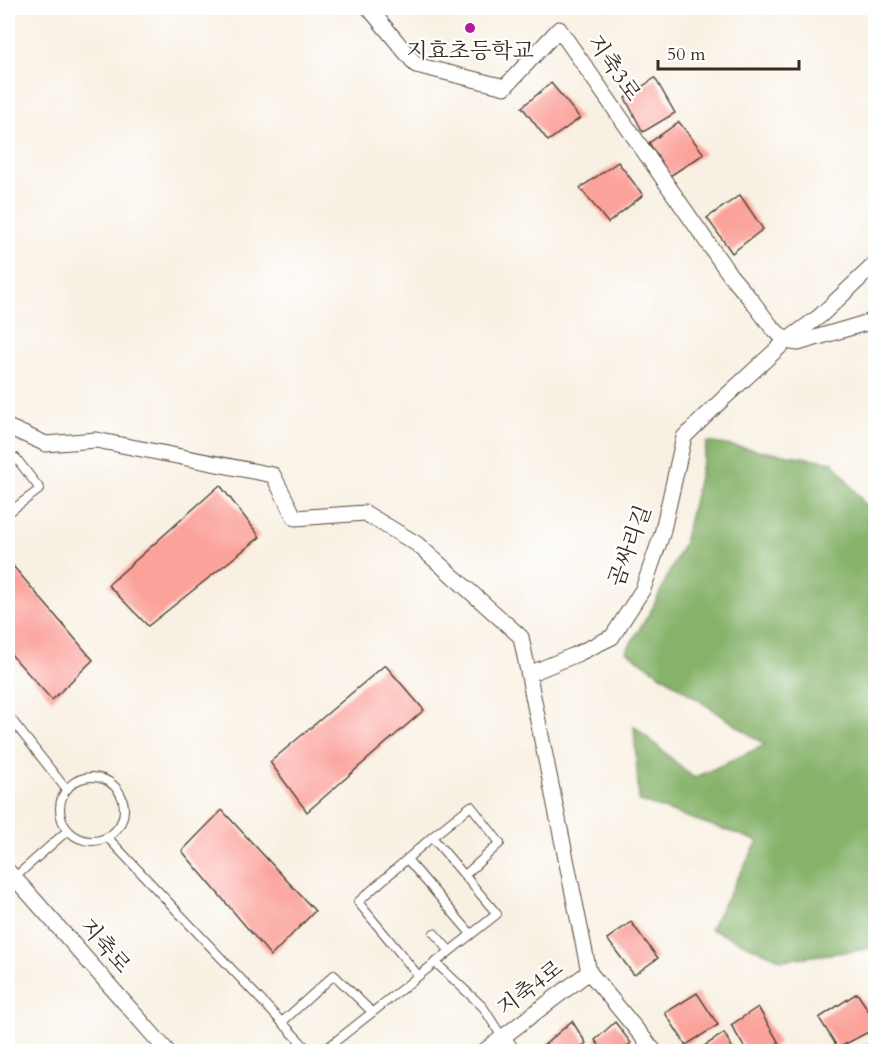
<svg xmlns="http://www.w3.org/2000/svg" width="883" height="1059" viewBox="0 0 883 1059" font-family="Cardo,'Noto Serif KR',serif">
<rect width="100%" height="100%" fill="#fff"/>
<filter id="ink" filterUnits="userSpaceOnUse"><feTurbulence type="fractalNoise" baseFrequency=".0167" numOctaves="2"/><feDisplacementMap in="SourceGraphic" scale="12" xChannelSelector="R" yChannelSelector="G"/><feConvolveMatrix kernelMatrix="1 2 1 2 8 2 1 2 1" color-interpolation-filters="sRGB"/></filter>
<filter id="wash" filterUnits="userSpaceOnUse"><feTurbulence type="fractalNoise" baseFrequency=".008" numOctaves="4" result="noise"/><feDisplacementMap in="SourceGraphic" scale="24" xChannelSelector="R" yChannelSelector="G"/><feGaussianBlur stdDeviation="1.35" result="paint"/><feColorMatrix in="noise" values="0 0 0 0 0 0 0 0 0 0 0 0 0 0 0 0 0 1.4 0 .05"/><feComposite in="paint" operator="in"/></filter>
<g filter="url(#wash)">
<rect width="100%" height="100%" fill="#f8f0e2"/>
<!-- forest -->
<polygon fill="#86b26a" stroke="#606e44" stroke-width="1.5" points="707,442 833,462 875,518 875,948 782,960 710,929 758,841 639,801 634,726 694,778 765,745 626,651 652,609 684,542"/>
<g id="blocks">
<!-- building -->
<g fill="#fba39b">
<rect x="471" y="8" width="20" height="3"/>
<polygon points="655,78 675,113 643,132 625,98"/>
<polygon points="551,83 580,118 548,141 522,107"/>
<polygon points="679,122 704,154 670,176 649,143"/>
<polygon points="618,162 643,195 608,223 580,188"/>
<polygon points="740,195 763,229 732,253 707,218"/>
<polygon points="220,485 260,537 148,626 108,585"/>
<polygon points="8,560 93,660 52,700 8,651"/>
<polygon points="385,665 424,710 307,812 270,762"/>
<polygon points="222,810 315,911 271,956 182,851"/>
<polygon points="631,922 658,958 634,975 607,939"/>
<polygon points="697,993 718,1025 686,1045 665,1013"/>
<polygon points="857,993 876,1022 876,1028 838,1048 819,1018"/>
<polygon points="758,1007 779,1043 764,1052 747,1052 731,1025"/>
<polygon points="572,1021 586,1043 574,1052 543,1052 541,1048"/>
<polygon points="615,1022 631,1043 618,1052 604,1052 595,1040"/>
<polygon points="724,1033 735,1052 695,1052"/>
<polygon points="876,1040 876,1052 854,1052"/>
</g>
</g>
</g>
<g filter="url(#ink)">
<use href="#blocks" fill-opacity="0" stroke="#57483b" stroke-width="1.5"/>
<g fill="none" stroke-linecap="round" stroke-linejoin="round">
<!-- service casing -->
<g stroke="#57483b" stroke-width="10">
<g id="service">
<polyline points="8,457 16,458 40,489 8,513"/>
<polyline points="8,715 66,789"/>
<circle cx="92" cy="809" r="32"/>
<polyline points="108,838 310,1052"/>
<polyline points="407,859 471,934"/>
<polyline points="14,878 68,830"/>
<polyline points="434,933 449,950"/>
<polyline points="435,962 483,1007 502,1037"/>
<polyline points="418,975 358,902 432,837 471,806 500,843 465,875"/>
<polyline points="282,1022 334,975 372,1012"/>
<polyline points="322,1052 497,914 432,837"/>
</g>
</g>
<!-- minor casing -->
<g stroke="#57483b" stroke-width="17">
<g id="minor">
<polyline points="369,8 416,65 505,87 559,29 730,275 752,301 770,325 786,341 798,343 876,320"/>
<polyline points="8,427 46,444 96,440 273,475 295,518 365,513 417,544 521,637 589,972"/>
<polyline points="529,674 577,654 612,637 643,589 662,534 684,437 725,397 786,341 820,316 876,263"/>
<polyline points="8,871 30,895 168,1052"/>
<polyline points="502,1037 513,1052"/>
<polyline points="483,1052 589,972 655,1052"/>
</g>
</g>
<!-- service -->
<use href="#service" stroke="#fff" stroke-width="8"/>
<!-- minor -->
<use href="#minor" stroke="#fff" stroke-width="15"/>
</g>
</g>
<!-- markers -->
<circle fill="#b5179e" stroke="#fff" stroke-width="2" cx="470" cy="28" r="6"/>
<g text-anchor="middle" dominant-baseline="central" stroke-width="4.5" stroke-linejoin="round" paint-order="stroke">
<!-- poi labels -->
<g font-size="22" fill="#3b2a1e" stroke="#fff">
<text x="470" y="51">지효초등학교</text>
</g>
<!-- street labels -->
<g font-size="22" fill="#3b2a1e" stroke="#fff">
<text transform="translate(614 68) rotate(55)">지축3로</text>
<text transform="translate(630 546) rotate(-70)">곰싸리길</text>
<text transform="translate(105 946) rotate(49)">지축로</text>
<text transform="translate(530 988) rotate(-37)">지축4로</text>
</g>
</g>
<!-- margin -->
<rect width="883" height="1059" fill="none" stroke="#fff" stroke-width="30"/>
<!-- scale -->
<path d="M658 60v9h141v-9" fill="none" stroke="#3b2a1e" stroke-width="3"/>
<text x="667" y="60" font-size="18" fill="#3b2a1e" stroke="#ffffff" stroke-width="4.5" paint-order="stroke">50 m</text>
</svg>
